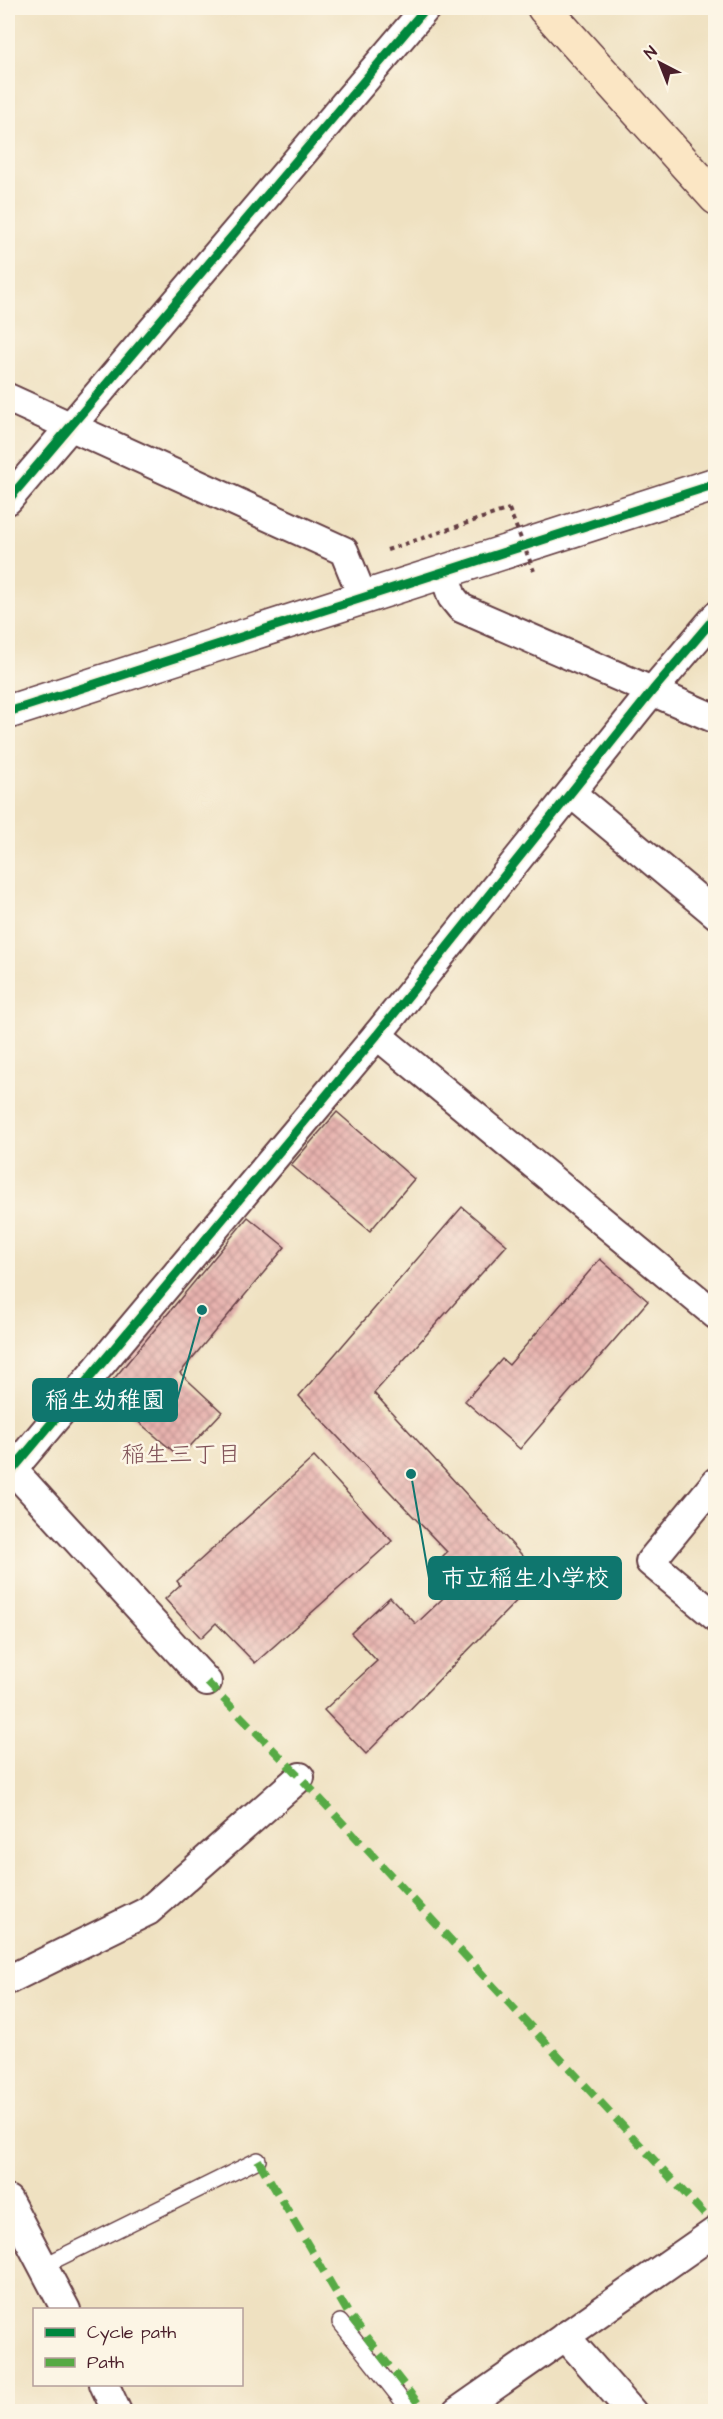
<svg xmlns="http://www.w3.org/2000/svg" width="723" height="2419" viewBox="0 0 723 2419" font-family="'Architects Daughter','Klee One',sans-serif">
<defs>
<pattern id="building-cross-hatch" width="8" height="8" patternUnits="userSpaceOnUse" patternTransform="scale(1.5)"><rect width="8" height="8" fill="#e8b3af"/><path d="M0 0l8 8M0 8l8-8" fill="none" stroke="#be918f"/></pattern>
</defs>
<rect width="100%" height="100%" fill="#fcf5e5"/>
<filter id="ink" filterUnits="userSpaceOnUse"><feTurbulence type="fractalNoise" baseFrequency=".0167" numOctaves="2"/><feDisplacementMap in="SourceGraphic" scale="12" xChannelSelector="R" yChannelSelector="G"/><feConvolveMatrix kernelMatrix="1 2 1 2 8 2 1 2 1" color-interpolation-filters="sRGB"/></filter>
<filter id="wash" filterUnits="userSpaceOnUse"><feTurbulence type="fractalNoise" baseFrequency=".008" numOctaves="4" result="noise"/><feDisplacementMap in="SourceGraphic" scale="24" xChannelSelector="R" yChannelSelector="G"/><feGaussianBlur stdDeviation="1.35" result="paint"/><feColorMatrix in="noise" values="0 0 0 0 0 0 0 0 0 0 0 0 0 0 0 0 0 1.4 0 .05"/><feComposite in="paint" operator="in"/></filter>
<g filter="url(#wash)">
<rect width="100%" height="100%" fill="#efe1c1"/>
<g id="blocks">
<!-- building -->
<g fill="url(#building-cross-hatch)">
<polygon points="337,1112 414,1179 370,1231 291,1165"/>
<polygon points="462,1207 507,1245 374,1393 541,1576 366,1754 324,1710 377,1661 351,1633 390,1597 416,1624 459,1583 438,1561 447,1552 299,1396"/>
<polygon points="248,1217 285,1247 180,1373 222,1412 180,1457 103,1392"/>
<polygon points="600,1259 648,1301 520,1449 465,1401 502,1359 509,1365"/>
<polygon points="314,1457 392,1541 255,1663 216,1623 201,1638 165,1599 180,1585 177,1581"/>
</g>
</g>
</g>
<g filter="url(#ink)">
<use href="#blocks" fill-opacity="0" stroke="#633c42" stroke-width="1.5"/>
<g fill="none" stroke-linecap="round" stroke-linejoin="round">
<!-- service casing -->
<g stroke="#633c42" stroke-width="18">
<g id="service">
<polyline points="43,2266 258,2160"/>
<polyline points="340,2322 411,2412"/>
</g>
</g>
<!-- minor casing -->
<g stroke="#633c42" stroke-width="32">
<g id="minor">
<polyline points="8,398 344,551 363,598"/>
<polyline points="8,500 426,8"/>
<polyline points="444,573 452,597 461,608 716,719"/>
<polyline points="572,794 716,914"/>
<polyline points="377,1035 716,1315"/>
<polyline points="12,1469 207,1682"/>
<polyline points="8,1475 377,1035 653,690 716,616"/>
<polyline points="716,1482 650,1562 716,1617"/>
<polyline points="8,1980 148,1911 300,1777"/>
<polyline points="8,2200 66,2310"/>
<polyline points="565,2336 632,2412"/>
<polyline points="104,2384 117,2412"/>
<polyline points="457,2412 716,2231"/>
</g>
</g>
<!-- tertiary casing -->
<g stroke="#633c42" stroke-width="36">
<polyline id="tertiary" points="8,712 716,484"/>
</g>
<!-- secondary casing -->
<g stroke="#633c42" stroke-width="36">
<polyline id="secondary" points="544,8 716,198"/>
</g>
<!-- path -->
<polyline stroke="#633c42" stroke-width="4" stroke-dasharray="4.5 4.5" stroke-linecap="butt" points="387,550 509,509"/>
<!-- service -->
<use href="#service" stroke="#fff" stroke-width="15"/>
<!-- minor -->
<use href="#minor" stroke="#fff" stroke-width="28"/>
<!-- tertiary -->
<use href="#tertiary" stroke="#fff" stroke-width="33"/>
<!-- secondary -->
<use href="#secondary" stroke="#fbe6c4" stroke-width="33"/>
<!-- path-bridge -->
<polyline stroke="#633c42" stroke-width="4" stroke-dasharray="4.5 4.5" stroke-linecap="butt" points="509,509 534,571"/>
<!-- quiet -->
<g stroke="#57aa44" stroke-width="8" stroke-dasharray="15 8" stroke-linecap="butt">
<polyline points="207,1682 300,1777 716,2227"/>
<polyline points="258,2160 350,2316 425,2412"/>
</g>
<!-- cycleway casing -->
<g stroke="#fcf5e5" stroke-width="13">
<g id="cycleway">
<polyline points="8,500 426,8"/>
<polyline points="8,712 716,484"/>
<polyline points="8,1475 377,1035 653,690 716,616"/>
</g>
</g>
<!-- cycleway -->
<use href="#cycleway" stroke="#00873e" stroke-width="9"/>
</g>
</g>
<g text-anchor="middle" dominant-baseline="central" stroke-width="5" stroke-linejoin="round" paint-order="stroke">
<!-- neighbourhood labels -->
<g font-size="24" fill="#815359" stroke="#fcf5e5">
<text x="181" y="1455">稲生三丁目</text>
</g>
</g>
<!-- callouts -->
<path fill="none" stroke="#0f766e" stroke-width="2" d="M202 1310L177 1400M411 1474L429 1578"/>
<g fill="#0f766e" stroke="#fcf5e5" stroke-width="2">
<circle cx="202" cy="1310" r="6"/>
<circle cx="411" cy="1474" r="6"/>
</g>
<g fill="#0f766e" stroke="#0f766e" stroke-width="2">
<rect x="33" y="1379" width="144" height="42" rx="6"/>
<rect x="429" y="1557" width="192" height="42" rx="6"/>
</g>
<g font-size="24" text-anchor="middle" font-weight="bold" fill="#fff">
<text x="105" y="1408">稲生幼稚園</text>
<text x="525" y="1586">市立稲生小学校</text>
</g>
<!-- margin -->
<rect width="723" height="2419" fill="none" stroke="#fcf5e5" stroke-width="30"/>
<!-- legend -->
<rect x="33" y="2308" width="210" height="78" fill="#fcf5e5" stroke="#b59f9b" stroke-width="1.5"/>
<rect x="45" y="2328" width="30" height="9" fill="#00873e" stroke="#b59f9b" stroke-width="1.5"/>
<text x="87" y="2338" font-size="18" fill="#4a1f2b">Cycle path</text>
<rect x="45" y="2358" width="30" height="9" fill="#57aa44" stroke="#b59f9b" stroke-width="1.5"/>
<text x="87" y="2368" font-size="18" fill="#4a1f2b">Path</text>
<!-- north arrow -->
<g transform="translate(660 63) rotate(318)" stroke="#fcf5e5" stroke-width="4.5" paint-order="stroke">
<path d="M0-4.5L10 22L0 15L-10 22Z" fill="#4a1f2b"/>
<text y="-9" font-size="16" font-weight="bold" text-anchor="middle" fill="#4a1f2b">N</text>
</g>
</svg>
